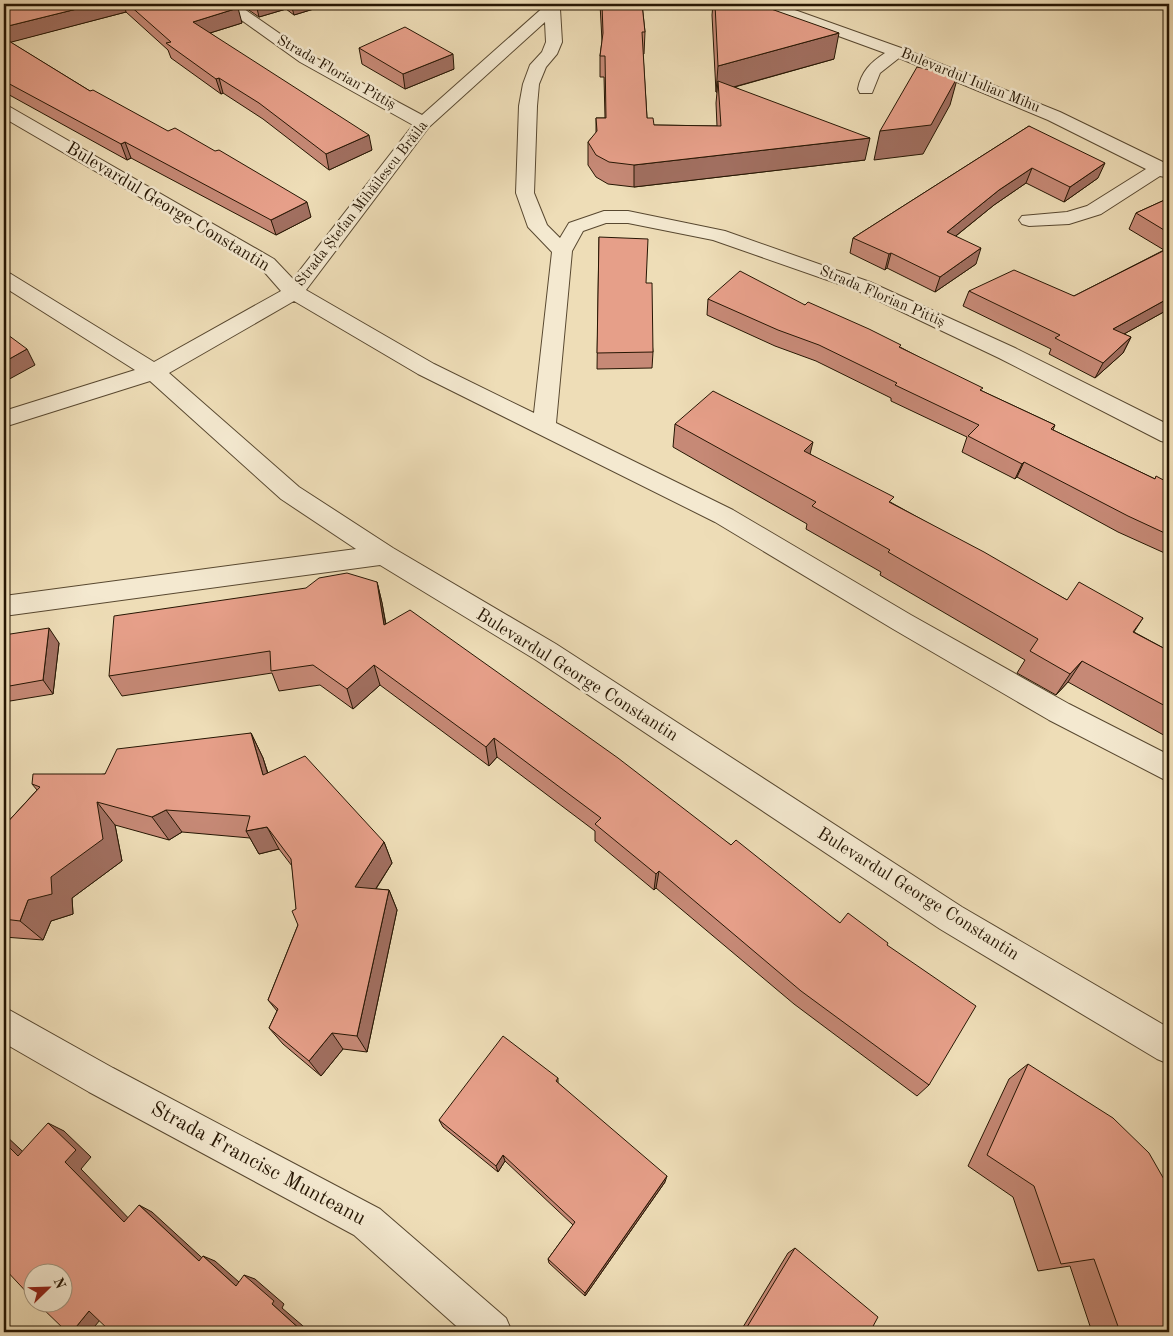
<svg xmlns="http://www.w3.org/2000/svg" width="1173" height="1336" viewBox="0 0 1173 1336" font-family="'Old Standard TT',serif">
<rect width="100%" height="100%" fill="#eeddb7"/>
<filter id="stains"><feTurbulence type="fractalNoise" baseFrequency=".004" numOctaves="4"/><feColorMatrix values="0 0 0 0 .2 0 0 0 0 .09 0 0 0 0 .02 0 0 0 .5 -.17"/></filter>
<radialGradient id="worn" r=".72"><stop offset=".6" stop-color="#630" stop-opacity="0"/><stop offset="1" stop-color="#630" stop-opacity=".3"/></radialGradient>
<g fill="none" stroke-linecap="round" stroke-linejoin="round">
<!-- minor casing -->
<g stroke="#584830" stroke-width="2">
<g id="minor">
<path d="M219 4H237L312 56 422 115 547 4H564L560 9 562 42 557 54 546 67 539 84 537 106 534 193 547 225 560 238 569 223 604 211H628L725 231 870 282 1015 348 1169 425V443L1161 441 999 358 856 290 713 240 628 223H606L583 231 572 251 556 423 733 510 911 615 1069 704 1169 755V782L1049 720 893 629 715 522 418 374 294 301 169 373 299 487 393 548 556 644 962 907 1169 1028V1064L1157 1059 940 929 536 660 380 565 4 616V596L356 549 281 499 150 381 4 427V411L135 370 4 287V272L11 274 154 362 281 291 260 267 4 118V106L10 107 274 259 293 279 413 125 300 62ZM545 22 546 42 542 52 530 65 523 84 519 106 516 193 528 227 552 252 534 413 434 364 306 290 429 127Z"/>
<path d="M756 4H778L904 49 1060 112 1167 164 1169 166V178L1160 176 1101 214 1069 224 1029 226 1022 224 1019 220 1022 216 1067 212 1087 206 1146 169 1048 120 899 58 880 73 872 93H860L858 89C861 72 871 62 885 53L759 7Z"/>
<polygon points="4,1007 113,1068 380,1209 506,1318 512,1332 463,1332 354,1235 89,1092 4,1043"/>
</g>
</g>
<!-- minor -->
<use href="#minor" fill="#f4e9d0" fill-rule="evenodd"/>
</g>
<!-- wall -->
<g fill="#c68976" stroke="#261603">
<polygon points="4,4 232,4 242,23 210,33 372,150 329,170 263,119 223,93 221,94 171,58 168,50 126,12 10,42 90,91 311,217 276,235 131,158 127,160 4,92"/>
<polygon points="240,4 330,4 294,15 286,9 259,17"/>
<polygon points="600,4 642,4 645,32 644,54 643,54 647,118 654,125 717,126 716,103 717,92 716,92 712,15 713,4 757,4 834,59 735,87 865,160 634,187 608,184 596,177 588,165 588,142 596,133 596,118 605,118 604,77 600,77 600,56 602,41"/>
<polygon points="359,48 454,69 405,89 362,64"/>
<polygon points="1029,126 1098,178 1064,202 1026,183 994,205 956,236 976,264 935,292 887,268 885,270 850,253 853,238"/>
<polygon points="1169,198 1169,309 1124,334 1131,337 1123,353 1095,378 1049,354 1051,349 963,306 969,291 1074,296 1164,250 1129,229 1136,213"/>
<polygon points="599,237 646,283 653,352 652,368 597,369"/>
<polygon points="708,299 805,305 900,347 982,391 1055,425 1053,430 1155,479 1169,483 1169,555 1118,532 1017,477 1015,479 962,452 967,437 891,401 891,398 816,361 775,346 707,315"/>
<polygon points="675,424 810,454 892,503 1067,600 1143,618 1134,632 1169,651 1169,738 1068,682 1056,695 1017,673 1025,660 880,575 881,572 806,529 807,524 673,447"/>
<polygon points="377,582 382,603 386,624 731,845 840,923 887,945 929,1085 917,1096 794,1004 656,888 654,890 595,841 595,831 497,757 489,766 380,685 353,709 320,685 279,691 272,673 122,696 109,676"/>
<polygon points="4,635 59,643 53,694 4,702"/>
<polygon points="251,733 263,758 268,773 384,842 392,863 376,889 389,890 397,910 367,1052 343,1049 321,1076 283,1044 269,1028 277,1011 268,1000 298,925 292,866 279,849 259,854 250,838 182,832 169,840 115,825 122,861 72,898 73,914 51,921 43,940 4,937 4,826 37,790 32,784 105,774"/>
<polygon points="1028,1064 1169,1332 1092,1332 1070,1266 1038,1271 1013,1197 968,1166 1009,1079"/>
<polygon points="558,1078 558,1083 665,1182 585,1296 549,1263 548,1259 573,1225 505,1161 498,1172 443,1127 439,1120"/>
<polygon points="795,1248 871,1330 874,1332 740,1332 788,1253"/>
</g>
<!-- shaded-wall -->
<g fill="#a16f60" stroke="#261603">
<polygon points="97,4 124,4 126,12 4,44 4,27"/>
<polygon points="256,4 285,4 286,9 259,17"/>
<polygon points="291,4 330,4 294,15"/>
<polygon points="238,8 242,23 197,37 193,22"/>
<polygon points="839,33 834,59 719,91 718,81 717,92 716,92 718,66"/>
<polygon points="453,54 454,69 405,89 403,74"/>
<polygon points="958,76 950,105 923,154 874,160 880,131"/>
<polygon points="219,78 223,93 221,94 216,79"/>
<polygon points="369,135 372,150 329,170 326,154"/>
<polygon points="870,138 865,160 634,187 634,165"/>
<polygon points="125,142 131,158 127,160 121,144"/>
<polygon points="1105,163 1098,178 1064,202 1070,187"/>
<polygon points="1032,168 1026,183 994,205 942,247 947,232 999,190"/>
<polygon points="307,202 311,217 276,235 271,220"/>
<polygon points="981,248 976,264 935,292 940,277"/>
<polygon points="891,253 887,268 885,270 889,254"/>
<polygon points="1169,298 1169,309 1106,344 1113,329"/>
<polygon points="1131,337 1123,353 1095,378 1103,363"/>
<polygon points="27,349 35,365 4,382 4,362"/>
<polygon points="813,442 807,466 804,451"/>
<polygon points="1024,462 1017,477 1015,479 1022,464"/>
<polygon points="377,582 382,603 389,645 384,625"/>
<polygon points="49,628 59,643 53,694 43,680"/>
<polygon points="1082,661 1068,682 1056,695 1070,674"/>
<polygon points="374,665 380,685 353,709 347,689"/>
<polygon points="251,733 263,758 275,798 263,775"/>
<polygon points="494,738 497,757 489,766 486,747"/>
<polygon points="97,802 115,825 122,861 72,898 73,914 51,921 43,940 20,921 28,900 51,877"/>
<polygon points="166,810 182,832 169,840 152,817"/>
<polygon points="267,827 279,849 259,854 246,831"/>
<polygon points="384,842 392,863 364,907 355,887"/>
<polygon points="659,871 656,888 654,890 656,874"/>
<polygon points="389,890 397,910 367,1052 357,1036"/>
<polygon points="332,1033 343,1049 321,1076 309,1061"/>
<polygon points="48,1123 64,1131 91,1157 81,1169 138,1228 124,1222 65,1162"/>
<polygon points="4,1134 35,1163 18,1156 4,1142"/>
<polygon points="503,1155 505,1161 498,1172 496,1166"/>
<polygon points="667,1176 665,1182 585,1296 585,1293"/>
<polygon points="139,1205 152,1212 211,1266 199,1261"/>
<polygon points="203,1256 215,1261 247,1289 236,1286"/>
<polygon points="244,1275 255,1279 284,1304 282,1308 310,1332 303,1332 272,1304"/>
<polygon points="89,1311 105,1314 90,1332 72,1332"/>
</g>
<!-- building -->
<g fill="#e69f89" stroke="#261603">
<polygon points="4,4 97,4 4,27"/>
<polygon points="128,4 232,4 238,8 193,22 369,135 326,154 259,103 219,78 216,79 166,43 171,42"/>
<polygon points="602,4 642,4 645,32 642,32 647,118 653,118 654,125 721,126 718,81 870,138 634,165 609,162 596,155 588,142 597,131 596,118 606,118 605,56 600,56 603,33"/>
<polygon points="715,4 757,4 839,33 718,66"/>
<polygon points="405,27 453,54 403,74 359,48"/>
<polygon points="4,38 90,91 93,90 168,131 175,128 215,151 219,150 307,202 271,220 125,142 121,144 4,81"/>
<polygon points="917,67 958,76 931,125 880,131"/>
<polygon points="1029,126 1105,163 1070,187 1032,168 999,190 947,232 981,248 940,277 891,253 889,254 853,238"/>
<polygon points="1169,198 1169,233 1136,213"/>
<polygon points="599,237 648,239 646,283 652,283 653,352 597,353"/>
<polygon points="1169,248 1169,298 1113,329 1131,337 1103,363 1055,338 1060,335 969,291 1014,270 1074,296"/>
<polygon points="740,271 805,305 808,302 869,329 901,345 899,347 983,388 980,390 1055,425 1051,429 1155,479 1156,476 1169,483 1169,535 1128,516 1024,462 1022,464 968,436 979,425 895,385 897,383 819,345 778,330 708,299"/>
<polygon points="4,332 27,349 4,362"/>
<polygon points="713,391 813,442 804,451 894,497 889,502 984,552 1067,600 1079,582 1143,618 1133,632 1169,651 1169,708 1082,661 1070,674 1030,651 1038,639 888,552 890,550 812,506 816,502 675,424"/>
<polygon points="347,573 377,582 384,625 410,610 618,758 731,845 736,840 840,923 848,913 888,943 887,945 976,1006 929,1085 801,991 659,871 656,874 595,824 601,818 494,738 486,747 374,665 347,689 313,665 271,671 270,651 109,676 114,616 306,588 319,578"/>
<polygon points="49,628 43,680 4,687 4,635"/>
<polygon points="251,733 263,775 305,756 384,842 355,887 389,890 357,1036 332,1033 309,1061 269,1028 278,1009 268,1000 298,925 292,911 296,909 291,859 267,827 246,831 250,816 166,810 152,817 97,802 103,839 51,877 52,894 28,900 20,921 4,919 4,826 40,787 32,784 33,774 105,774 117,749"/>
<polygon points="503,1036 558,1078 556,1081 667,1176 585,1293 548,1259 575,1222 503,1155 496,1166 439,1120"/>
<polygon points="1028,1064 1113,1118 1149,1153 1169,1188 1169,1332 1120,1332 1094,1259 1061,1264 1034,1186 987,1155"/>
<polygon points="48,1123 76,1150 65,1162 124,1222 139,1205 199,1261 203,1256 236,1286 244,1275 274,1301 272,1304 303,1332 111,1332 89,1311 72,1332 67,1332 38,1304 62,1304 62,1274 32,1274 32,1298 4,1268 4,1142 18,1156"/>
<polygon points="795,1248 878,1317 871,1330 874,1332 744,1332"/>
</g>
<g text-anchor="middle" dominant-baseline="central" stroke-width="5" stroke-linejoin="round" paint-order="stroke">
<!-- far-street labels -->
<g font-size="15" fill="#261603" stroke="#f4e9d0">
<text transform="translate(336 73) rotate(30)">Strada Florian Pittiș</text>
<text transform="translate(970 81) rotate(22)">Bulevardul Iulian Mihu</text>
<text transform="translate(362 204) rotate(-52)">Strada Ștefan Mihăilescu Brăila</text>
<text transform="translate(882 297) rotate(23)">Strada Florian Pittiș</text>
</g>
<!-- street labels -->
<g font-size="18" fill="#261603" stroke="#f4e9d0">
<text transform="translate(168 207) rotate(31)">Bulevardul George Constantin</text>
<text transform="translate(577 675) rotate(32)">Bulevardul George Constantin</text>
<text transform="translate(918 894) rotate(32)">Bulevardul George Constantin</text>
</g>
<!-- near-street labels -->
<g font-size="21" fill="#261603" stroke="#f4e9d0">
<text transform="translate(258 1164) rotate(28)">Strada Francisc Munteanu</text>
</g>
</g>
<!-- margin -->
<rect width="1173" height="1336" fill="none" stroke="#eeddb7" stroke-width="20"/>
<rect x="5" y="5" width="1163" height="1326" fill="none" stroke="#261603" stroke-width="2.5"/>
<rect x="10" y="10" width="1153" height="1316" fill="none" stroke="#261603"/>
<!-- north arrow -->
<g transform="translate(48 1288) rotate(67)"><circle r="24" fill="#f4e9d0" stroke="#a2957e"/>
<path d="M0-4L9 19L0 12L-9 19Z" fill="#8f2418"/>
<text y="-8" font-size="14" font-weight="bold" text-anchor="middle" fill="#261603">N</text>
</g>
<rect width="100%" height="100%" filter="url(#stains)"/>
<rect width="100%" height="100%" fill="url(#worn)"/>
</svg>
